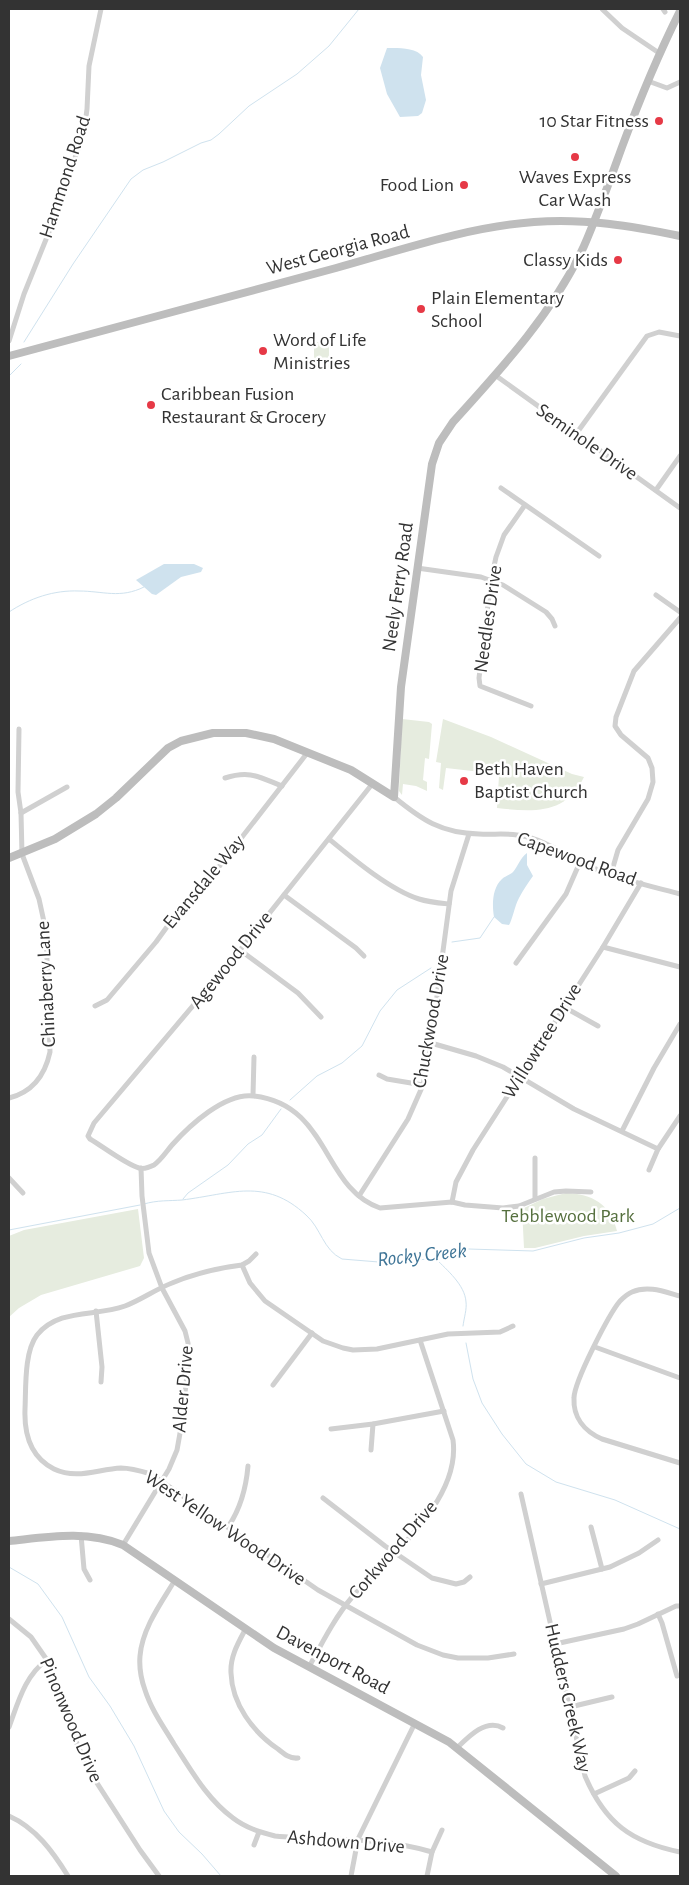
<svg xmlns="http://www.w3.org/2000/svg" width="689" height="1885" viewBox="0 0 689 1885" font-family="'Alegreya Sans',sans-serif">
<rect width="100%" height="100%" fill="#fff"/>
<!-- green -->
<g fill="#e6ecdf">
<rect x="314" y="342" width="15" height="26"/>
<polygon points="402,719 429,722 432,724 429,759 425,758 423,780 427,782 427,791 416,786 403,784 402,795 399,791"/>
<path d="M443 719 491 737 572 774 584 777C566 815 533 812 497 808L499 776 496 775V769L482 766 481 772 446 768 443 790 439 788 441 763 436 762Z"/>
<path d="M566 1193C592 1194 611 1204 617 1231L584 1236 535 1248H524L522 1209 543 1199Z"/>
<polygon points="138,1209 144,1258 140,1266 41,1295 19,1308 9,1317 9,1236 24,1230"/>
</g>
<!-- water -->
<g fill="#cfe2ee">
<path d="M387 48C398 48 416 47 423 57L421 75 426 100 422 113 418 116 400 117 387 94 380 68Z"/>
<polygon points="164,564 194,564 203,568 201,572 181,577 156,595 152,594 136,580"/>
<path d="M527 853V865L533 876C528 883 523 890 519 898 515 905 512 921 509 925L502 924 494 917C492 905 492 888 502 879 505 876 510 875 513 872 518 866 520 858 527 853Z"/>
</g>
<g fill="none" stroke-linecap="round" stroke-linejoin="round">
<!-- stream -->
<g stroke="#cfe2ee" stroke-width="1">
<polyline points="24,342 73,264 131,179 143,170 163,162 201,143 211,140 219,134 249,106 297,74 329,46 359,9"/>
<polyline points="9,376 21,364"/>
<path d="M9 612C30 598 54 590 79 591 103 591 120 599 144 587"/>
<polyline points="452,942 480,938 494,917"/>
<polyline points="290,1100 317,1076 342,1063 362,1046 380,1011 397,990 431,968"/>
<polyline points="183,1199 188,1193 228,1165 248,1144 262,1135 281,1109"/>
<path d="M144 1204C157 1200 170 1201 182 1200 231 1194 265 1177 306 1215 321 1228 323 1250 342 1259L391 1263 436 1258 452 1252 469 1249 533 1251 584 1238 619 1233 653 1224 680 1208"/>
<polyline points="9,1230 140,1205"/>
<path d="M436 1259C447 1270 465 1285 466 1302 467 1309 464 1318 463 1326"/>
<polyline points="466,1343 473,1379 482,1403 502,1434 526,1464 556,1482 615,1500 680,1529"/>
<polyline points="9,1567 38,1584 62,1617 89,1677 110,1706 134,1746 164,1811 179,1832 202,1854 221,1876"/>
</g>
<!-- street -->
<g stroke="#d0d0d0" stroke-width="5">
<polyline points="602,9 622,28 659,53"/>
<polyline points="663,9 665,12"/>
<polyline points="648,81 667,88 680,82"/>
<polyline points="9,341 24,294 49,232 84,132 87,109 89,66 101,9"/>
<polyline points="495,375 680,508"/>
<polyline points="576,434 647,336 659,332 680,336"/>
<polyline points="501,488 599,556"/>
<polyline points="656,490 680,456"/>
<polyline points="525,505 504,535 496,557 491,580 479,678 480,686 531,706"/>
<polyline points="417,568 481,577 503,585 546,612 552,619 555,626"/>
<polyline points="656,595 680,612"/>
<path d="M225 778C250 770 259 777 282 786"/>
<path d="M373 783 240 950 94 1123 88 1136 90 1139C102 1146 127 1165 139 1168 143 1169 150 1167 154 1165 161 1160 166 1152 172 1145 189 1126 225 1092 254 1096 330 1105 322 1188 380 1208L452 1202 465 1205 503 1208 519 1206 554 1192 566 1191 591 1192"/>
<path d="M394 797C422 820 441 833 479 834 496 835 514 832 531 838 552 844 569 858 589 866 618 879 650 886 680 894"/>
<polyline points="21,813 67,787"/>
<path d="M329 839C352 858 390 890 419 899 428 902 439 903 449 904"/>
<polyline points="611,874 618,850 648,799 653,782 652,768 648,758 621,735 615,726 616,717 634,671 680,618"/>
<polyline points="284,895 356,948 364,956"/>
<polyline points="603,947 680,967"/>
<polyline points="240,950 298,993 321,1017"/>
<polyline points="516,963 566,894 580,862"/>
<polyline points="95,1006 107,1000 156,942 177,913 218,868 308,752"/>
<polyline points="564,1007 598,1026"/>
<polyline points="431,1043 476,1056 503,1067 574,1109 658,1149"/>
<polyline points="379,1075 387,1079 423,1085"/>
<polyline points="253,1095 254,1057"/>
<path d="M9 1098C33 1092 45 1075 50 1052L46 931 39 899 22 854 21 813 18 792 19 729"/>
<polyline points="622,1131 654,1068 680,1024"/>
<polyline points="649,1170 658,1149 680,1116"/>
<polyline points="9,1178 23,1193"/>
<polyline points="359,1196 408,1119 423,1085 429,1056 451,891 469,834"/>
<polyline points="535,1199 535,1158"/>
<polyline points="452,1202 456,1182 473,1150 603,947 641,883"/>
<path d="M256 1254 249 1261 242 1265C219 1268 193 1274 172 1283 156 1289 141 1300 125 1306 95 1317 59 1308 37 1335 24 1352 26 1388 25 1409 24 1434 30 1457 54 1469 77 1480 98 1469 121 1468 131 1468 141 1471 151 1474L318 1590 417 1645 443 1655 458 1658H488L514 1654"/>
<polyline points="242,1265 250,1283 265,1301 323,1341 343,1348 353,1350 377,1349 448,1334 500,1332 513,1326"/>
<path d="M680 1296C665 1292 648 1285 632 1292 627 1294 623 1298 620 1301 609 1314 574 1382 574 1398 573 1417 584 1431 602 1439L680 1463"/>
<polyline points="96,1311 102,1367 101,1382"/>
<polyline points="595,1347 680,1378"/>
<polyline points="273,1385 312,1333"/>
<polyline points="331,1429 373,1424 444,1411"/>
<polyline points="371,1450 373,1424"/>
<path d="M521 1494 585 1776C605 1823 631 1842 680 1852"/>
<polyline points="323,1498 385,1546 432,1578 456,1584 464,1582 470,1577"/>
<path d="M228 1527C241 1508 246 1489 248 1466"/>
<polyline points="591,1527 602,1569"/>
<polyline points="81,1535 84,1569 90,1580"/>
<polyline points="123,1545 169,1469 177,1450 182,1422 189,1355 188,1343 185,1331 162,1288 149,1253 142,1196 141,1168"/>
<path d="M175 1580C161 1603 142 1629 140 1656 139 1668 141 1679 145 1690 151 1709 163 1726 174 1744 191 1770 207 1799 233 1818 246 1828 260 1832 275 1836 329 1841 379 1836 432 1852"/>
<polyline points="541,1584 610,1567 639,1553 658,1540"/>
<polyline points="658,1614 662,1623 677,1676"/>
<polyline points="9,1619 31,1637 47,1660 55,1678 65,1716 88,1769 140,1850 159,1876"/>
<path d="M245 1630C238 1643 230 1657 231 1673 232 1704 253 1732 278 1749 284 1754 290 1759 298 1758"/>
<polyline points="555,1644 624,1629 638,1624 676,1606 680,1606"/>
<path d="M309 1667C322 1643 335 1617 353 1596 390 1555 461 1501 453 1440L420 1340"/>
<polyline points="570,1707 612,1697"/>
<path d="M9 1727C18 1703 25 1675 47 1660"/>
<path d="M457 1748C468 1737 486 1718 503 1728"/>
<polyline points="594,1794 629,1778 635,1771"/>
<path d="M9 1816C36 1828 53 1852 68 1876"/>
<polyline points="254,1845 259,1832"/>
<polyline points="351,1876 358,1839 415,1723"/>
<polyline points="427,1876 432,1852 442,1830"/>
</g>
<!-- secondary -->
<g stroke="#bdbdbd" stroke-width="8">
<path d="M9 356C118 327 227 297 336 268 401 250 467 227 534 222 584 218 632 226 680 236"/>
<path d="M9 858 55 839 96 814 116 798 168 748 181 741 213 733H246L274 739 351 770 394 797 401 687 432 464 439 443 453 422C502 368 553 313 584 246 598 214 610 180 622 147 639 101 658 55 680 11"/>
<path d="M9 1541C48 1537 86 1530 123 1545L274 1648 449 1742 616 1876"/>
</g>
</g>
<!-- markers -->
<g fill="#e63946" stroke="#fff" stroke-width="2">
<circle cx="659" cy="121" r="5"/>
<circle cx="575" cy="157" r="5"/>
<circle cx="464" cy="185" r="5"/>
<circle cx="618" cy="260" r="5"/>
<circle cx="421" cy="309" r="5"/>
<circle cx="263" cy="351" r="5"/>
<circle cx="151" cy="405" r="5"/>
<circle cx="464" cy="781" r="5"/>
</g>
<g text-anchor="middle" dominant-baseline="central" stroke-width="5" stroke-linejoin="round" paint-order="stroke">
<!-- poi labels -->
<g font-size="20" fill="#333" stroke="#fff" text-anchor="start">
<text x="649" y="121" text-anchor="end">10 Star Fitness</text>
<text x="575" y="177" text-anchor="middle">Waves Express<tspan x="575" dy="23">Car Wash</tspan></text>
<text x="454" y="185" text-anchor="end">Food Lion</text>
<text x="608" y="260" text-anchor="end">Classy Kids</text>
<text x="431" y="298">Plain Elementary<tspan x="431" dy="23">School</tspan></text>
<text x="273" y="340">Word of Life<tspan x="273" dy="23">Ministries</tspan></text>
<text x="161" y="394">Caribbean Fusion<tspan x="161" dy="23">Restaurant &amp; Grocery</tspan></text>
<text x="474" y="769">Beth Haven<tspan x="474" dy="23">Baptist Church</tspan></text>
</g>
<!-- street labels -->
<g font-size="20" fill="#333" stroke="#fff">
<text transform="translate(65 177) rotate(-72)">Hammond Road</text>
<text transform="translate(338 250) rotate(-15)">West Georgia Road</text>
<text transform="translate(587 442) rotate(35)">Seminole Drive</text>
<text transform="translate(398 587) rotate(-82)">Neely Ferry Road</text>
<text transform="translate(488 619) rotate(-82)">Needles Drive</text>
<text transform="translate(577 859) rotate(20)">Capewood Road</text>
<text transform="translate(204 882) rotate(-50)">Evansdale Way</text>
<text transform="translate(231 960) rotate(-51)">Agewood Drive</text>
<text transform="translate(46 984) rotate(-93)">Chinaberry Lane</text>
<text transform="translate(431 1021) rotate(-80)">Chuckwood Drive</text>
<text transform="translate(542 1041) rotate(-58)">Willowtree Drive</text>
<text transform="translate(183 1389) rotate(-85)">Alder Drive</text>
<text transform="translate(225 1528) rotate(34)">West Yellow Wood Drive</text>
<text transform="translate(393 1550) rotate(-49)">Corkwood Drive</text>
<text transform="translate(333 1660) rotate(28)">Davenport Road</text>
<text transform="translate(568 1698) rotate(77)">Hudders Creek Way</text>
<text transform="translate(71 1720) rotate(67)">Pinonwood Drive</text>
<text transform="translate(346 1842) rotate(5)">Ashdown Drive</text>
</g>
<!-- park labels -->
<g font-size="20" fill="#56703f" stroke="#fff">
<text x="568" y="1216">Tebblewood Park</text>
</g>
<!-- water labels -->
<g font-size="21" font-style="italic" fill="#3f7597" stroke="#fff">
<text transform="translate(422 1255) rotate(-6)">Rocky Creek</text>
</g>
</g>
<!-- border -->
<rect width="689" height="1885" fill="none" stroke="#333333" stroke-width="20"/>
</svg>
